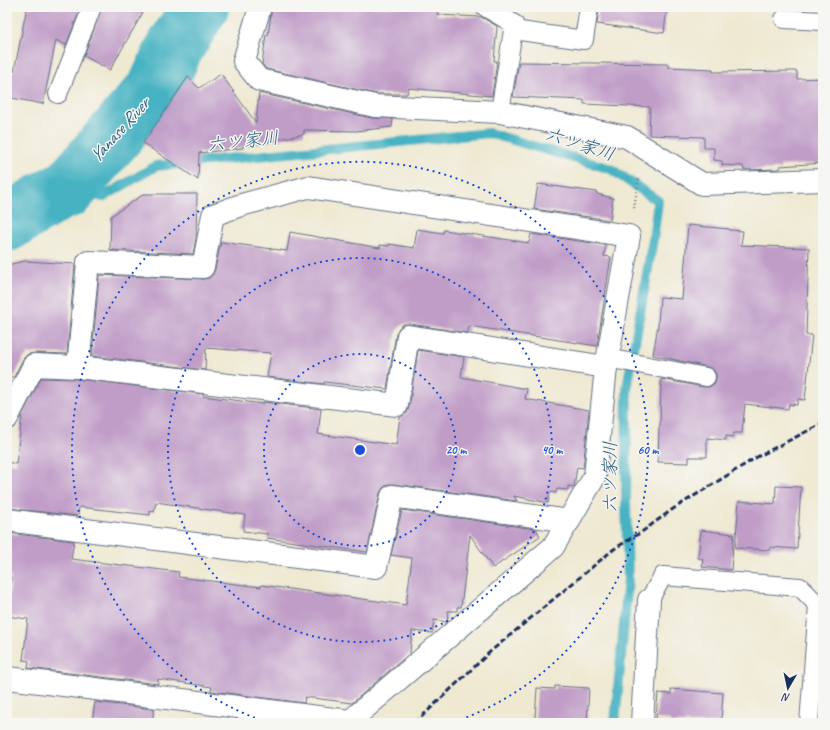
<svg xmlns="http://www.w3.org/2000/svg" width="830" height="730" viewBox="0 0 830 730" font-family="Caveat,'Klee One',sans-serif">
<rect width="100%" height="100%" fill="#f6f6f2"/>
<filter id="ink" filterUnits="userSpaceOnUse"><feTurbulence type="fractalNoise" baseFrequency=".025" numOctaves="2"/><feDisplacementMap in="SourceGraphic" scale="8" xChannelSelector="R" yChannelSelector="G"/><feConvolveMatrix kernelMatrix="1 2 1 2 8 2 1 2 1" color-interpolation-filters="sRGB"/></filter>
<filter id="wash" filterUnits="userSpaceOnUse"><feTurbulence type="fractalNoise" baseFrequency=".012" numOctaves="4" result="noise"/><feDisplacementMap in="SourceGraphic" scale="16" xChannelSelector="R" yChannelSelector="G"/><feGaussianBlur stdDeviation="0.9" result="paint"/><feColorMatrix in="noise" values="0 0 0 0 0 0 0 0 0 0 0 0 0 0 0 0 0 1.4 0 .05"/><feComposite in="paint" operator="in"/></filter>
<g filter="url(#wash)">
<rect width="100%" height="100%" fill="#efe9d2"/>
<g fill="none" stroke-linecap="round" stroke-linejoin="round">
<!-- stream -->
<polyline stroke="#46b2c2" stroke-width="10" points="68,189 103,197 156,166 489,133 611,169 658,201 653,239 627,388 626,503 628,579 615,723"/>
<!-- river -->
<polyline stroke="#46b2c2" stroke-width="58" points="7,223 57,193 68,189 156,88 174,49 200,7"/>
</g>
<g id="blocks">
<!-- building -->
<g fill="#c09dc7">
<polygon points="27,7 81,7 66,45 56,40 43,104 7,97 7,72 14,72"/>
<polygon points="102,7 146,7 110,70 84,56"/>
<polygon points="272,7 433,7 433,9 438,10 437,15 481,17 497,26 494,61 497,61 492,96 408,88 407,94 377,94 266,69 262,64 266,35 268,35"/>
<polygon points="599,7 667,7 664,33 597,24"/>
<polygon points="519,62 668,64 668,67 713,69 713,72 797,71 797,79 823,78 823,163 780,166 780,169 744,170 743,166 722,165 722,161 714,160 714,148 704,148 704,137 649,135 650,107 584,104 584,100 513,97"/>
<polygon points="221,74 256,123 259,93 372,118 393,119 392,127 356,131 304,130 304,134 242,147 243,148 199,153 198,180 143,143 188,77 199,88"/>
<polygon points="538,184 597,192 597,194 613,198 610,220 534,209"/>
<polygon points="144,194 197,194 196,239 193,254 110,250 111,216"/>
<polygon points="688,225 729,229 729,230 743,231 741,245 809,248 806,335 812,335 805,400 798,399 797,405 789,404 788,409 745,404 742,433 734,433 733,437 726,436 726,440 707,438 707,457 689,457 689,463 658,462 659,427 660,427 661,379 704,387 709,387 714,384 716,379 716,374 713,369 708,367 653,355 658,325 660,297 682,299"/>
<polygon points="417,229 443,233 444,230 529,243 531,234 606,245 604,256 611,257 597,346 469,326 468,333 410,324 404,324 399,328 396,334 387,389 324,382 324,384 267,377 271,353 206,348 205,370 92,356 99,275 203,279 209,278 213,274 215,269 221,242 287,251 290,232 380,248 380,245 389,246 389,244 414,248"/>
<polygon points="25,261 75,264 67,354 35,353 28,354 23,359 14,377 7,377 7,265"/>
<polygon points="418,350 464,357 461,377 527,389 525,399 589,410 583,468 577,467 574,487 568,486 568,490 557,489 556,493 550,492 548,503 514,496 517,501 394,484 388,484 383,488 380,493 367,552 267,538 268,534 243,531 245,515 156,502 154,512 150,511 150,515 79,507 78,516 7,508 7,462 16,464 22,415 41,378 77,379 203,394 203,396 263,404 264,402 321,409 318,434 396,445 400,417 407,413 409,407"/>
<polygon points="776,486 801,487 797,549 770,547 770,550 735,548 739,501 775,504"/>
<polygon points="402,510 536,529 540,536 493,568 470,535 461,607 457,607 457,611 448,611 447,622 434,620 432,633 412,631 410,653 352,703 305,697 304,703 211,691 212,687 158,679 158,684 28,668 29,661 23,660 28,619 7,616 11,577 7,577 7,533 74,541 71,559 179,572 178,577 261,587 261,585 406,605 412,558 391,555"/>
<polygon points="701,530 734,534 731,570 702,567 703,559 698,558"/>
<polygon points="555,686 589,688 587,723 552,723 552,720 535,719 537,688 555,689"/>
<polygon points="671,689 723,693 721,723 670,723 670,720 656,719 658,693 671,694"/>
<polygon points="95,702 154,709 152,723 92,723"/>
</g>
</g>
</g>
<g filter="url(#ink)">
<use href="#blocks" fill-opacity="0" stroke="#657087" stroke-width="1"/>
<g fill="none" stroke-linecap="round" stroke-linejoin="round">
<!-- service casing -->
<g stroke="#657087" stroke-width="20">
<g id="service">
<polyline points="485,7 514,24 500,112"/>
<polyline points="784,19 823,21"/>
<polyline points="513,30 584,40 589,7"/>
<polyline points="58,94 92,7"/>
<polyline points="607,358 706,377"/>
<polyline points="649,600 663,576 800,587 818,605 809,723"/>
</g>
</g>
<!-- minor casing -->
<g stroke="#657087" stroke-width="24">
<g id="minor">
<polyline points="260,7 244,61 259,80 375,106 500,112 627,137 702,184 823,180"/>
<polyline points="7,418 34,365 78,367 397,405 408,336 606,367"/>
<polyline points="7,520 376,567 392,496 569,521"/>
<polyline points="8,678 350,721 553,547 595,476 606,367 629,236 308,187 241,205 213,215 203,267 88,262 78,367"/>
<polyline points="642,723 649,600"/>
</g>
</g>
<!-- path -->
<polyline stroke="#657087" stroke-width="2.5" stroke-dasharray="1 3" stroke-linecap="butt" points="634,208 639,177"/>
<!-- service -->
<use href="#service" stroke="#fff" stroke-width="18"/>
<!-- minor -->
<use href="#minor" stroke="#fff" stroke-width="22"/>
<!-- rail -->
<polyline stroke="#1b2f5e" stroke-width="3" stroke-dasharray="6 3" stroke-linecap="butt" points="415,723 491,651 614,549 643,531 673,509 757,457 823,423"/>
</g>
</g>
<!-- distance rings -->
<g fill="none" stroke="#1d4ed8" stroke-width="2" stroke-dasharray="2 4">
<circle cx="360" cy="450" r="96"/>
<circle cx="360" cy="450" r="192"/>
<path d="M266 722A288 288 0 1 1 454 722"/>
</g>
<g text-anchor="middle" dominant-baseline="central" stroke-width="3" stroke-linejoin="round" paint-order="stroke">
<!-- water labels -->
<g font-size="18" font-style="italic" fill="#2a5d81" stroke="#f6f6f2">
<text transform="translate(119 130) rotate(-48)">Yanase River</text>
<text transform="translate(243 141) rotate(-6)">六ツ家川</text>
<text transform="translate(580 144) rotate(18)">六ツ家川</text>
<text transform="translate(610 477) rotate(-90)">六ツ家川</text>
</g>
</g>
<circle cx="360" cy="450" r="6" fill="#1d4ed8" stroke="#f6f6f2" stroke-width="2"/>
<g font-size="12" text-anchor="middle" font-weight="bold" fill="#1d4ed8" stroke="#f6f6f2" stroke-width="3" stroke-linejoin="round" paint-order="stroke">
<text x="456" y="454">20 m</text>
<text x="552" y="454">40 m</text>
<text x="648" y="454">60 m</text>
</g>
<!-- margin -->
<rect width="830" height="730" fill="none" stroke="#f6f6f2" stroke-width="24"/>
<!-- north arrow -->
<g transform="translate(788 688) rotate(189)" stroke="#f6f6f2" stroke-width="3" paint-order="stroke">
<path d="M0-3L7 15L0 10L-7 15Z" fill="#1b2f5e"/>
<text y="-6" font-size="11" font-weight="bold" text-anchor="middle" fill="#1b2f5e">N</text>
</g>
</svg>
